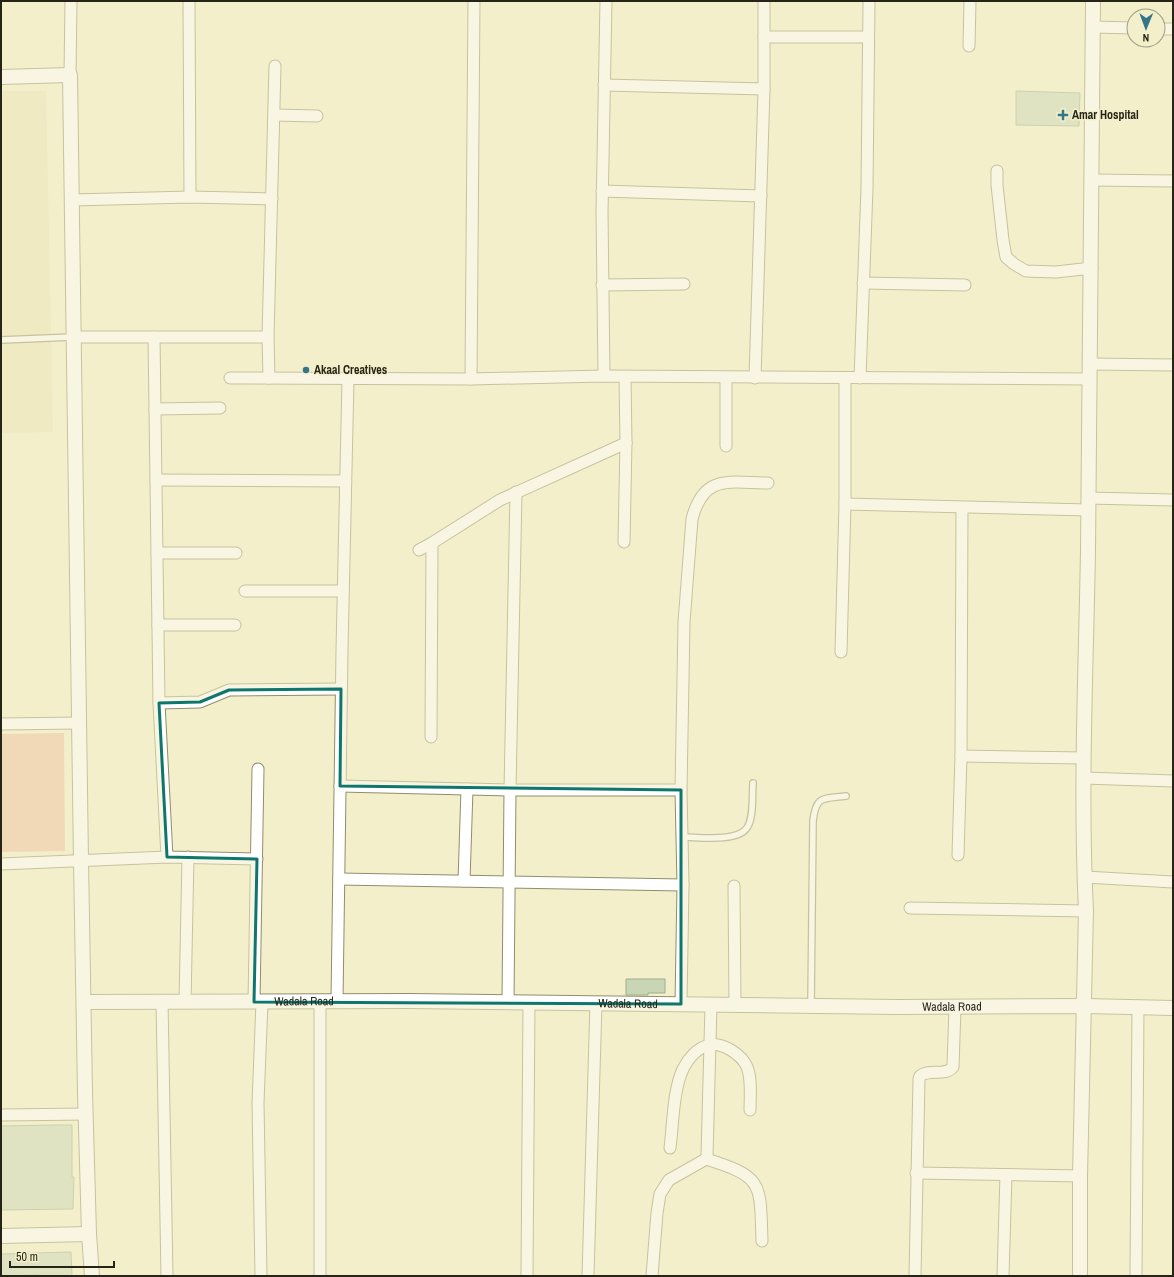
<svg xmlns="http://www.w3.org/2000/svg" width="1174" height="1277" viewBox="0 0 1174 1277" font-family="'Archivo Narrow',sans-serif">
<rect width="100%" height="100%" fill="#f3efcb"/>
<!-- built -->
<polygon fill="#eae4b9" points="1,91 46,91 53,432 1,433"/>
<!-- green -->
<polygon fill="#efbfa0" points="64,733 65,851 1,852 1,734"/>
<!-- building -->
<g fill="#c9d6b5" stroke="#a0ac8c">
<polygon points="1016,91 1080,93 1079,126 1016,125"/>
<polygon points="626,979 665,979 665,993 648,993 648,995 626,995"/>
<polygon points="54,1125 72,1125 72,1177 74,1177 73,1209 1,1210 1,1126"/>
<polygon points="71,1252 72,1276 39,1276 39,1275 1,1276 1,1254"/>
</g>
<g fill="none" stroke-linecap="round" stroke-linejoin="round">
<!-- service casing -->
<g stroke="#918d6c" stroke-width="8">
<g id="service">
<polyline points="1,340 73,337"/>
<path d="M683 837C698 837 736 842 746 829 754 821 752 795 753 783"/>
<path d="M811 1005 813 821C816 795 823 799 846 796"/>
</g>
</g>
<!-- minor casing -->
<g stroke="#918d6c" stroke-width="13">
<g id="minor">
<polyline points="189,1 190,197"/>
<polyline points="1093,27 1134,28"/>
<polyline points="1158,29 1173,29"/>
<polyline points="764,37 868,37"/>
<polyline points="969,46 970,1"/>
<polyline points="70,75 71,1"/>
<polyline points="604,85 764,89"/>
<polyline points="274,115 317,116"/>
<polyline points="997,171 997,185 1003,240 1006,257 1014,264 1026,271 1056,272 1092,268"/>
<polyline points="1092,180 1173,181"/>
<polyline points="602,191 761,196"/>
<polyline points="72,200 190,197 272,199"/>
<polyline points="863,283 965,285"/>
<polyline points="602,285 684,284"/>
<polyline points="73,337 268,337"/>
<polyline points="154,337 159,703 167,857"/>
<polyline points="1090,364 1173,365"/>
<polyline points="604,376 602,212 606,1"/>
<polyline points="230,378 471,379 604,376 1090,379"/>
<polyline points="269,378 268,337 275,66"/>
<polyline points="755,378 764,89 764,1"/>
<polyline points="860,378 867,188 869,1"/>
<polyline points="471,379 474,1"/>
<polyline points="155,409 220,408"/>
<polyline points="726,446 726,378"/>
<polyline points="156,480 345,481"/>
<polyline points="1088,498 1173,500"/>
<polyline points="845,504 1088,510"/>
<polyline points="624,542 626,443 625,377"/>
<polyline points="419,550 432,543 500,500 626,443"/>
<polyline points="157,553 236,553"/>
<polyline points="245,591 343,591"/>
<polyline points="158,625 235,625"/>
<polyline points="841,652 845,504 845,378"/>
<polyline points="159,703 200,702 229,690 341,689"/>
<polyline points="1,724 79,723"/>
<polyline points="431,737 432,543"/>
<polyline points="961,756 1084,758"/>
<polyline points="1084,778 1173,781"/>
<polyline points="340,786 510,790 681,790"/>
<polyline points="958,855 961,756 962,508"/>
<polyline points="1,864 167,857 257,859"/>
<polyline points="1085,877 1173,882"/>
<polyline points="339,879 683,885"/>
<polyline points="464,881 467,789"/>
<polyline points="734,886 735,1005"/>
<polyline points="910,908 1086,911"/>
<polyline points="162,1001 167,1276"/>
<polyline points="337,1001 342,650 348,379"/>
<polyline points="185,1002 188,857"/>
<polyline points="254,1002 258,769"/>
<polyline points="320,1002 320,1276"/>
<polyline points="508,1002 510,790 516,492"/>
<path d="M681 1004 683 885 681 790 684 622 692 519C704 473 730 483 768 483"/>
<polyline points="1,1115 86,1114"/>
<path d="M670 1148C673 1125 673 1090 683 1069 688 1059 697 1048 709 1045 723 1042 742 1055 747 1067 752 1079 750 1097 750 1110"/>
<path d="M706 1159C764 1177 760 1183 762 1241"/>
<polyline points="916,1173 1080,1176"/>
<polyline points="261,1276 258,1103 262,1002"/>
<polyline points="527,1276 529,1002"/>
<polyline points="588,1276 596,1003"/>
<polyline points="652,1276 657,1213 660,1194 669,1180 706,1159 707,1156 711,1005"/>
<path d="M915 1276 919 1079 920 1076C930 1068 945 1077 953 1067L955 1007"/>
<polyline points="1003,1276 1006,1175"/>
<polyline points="1136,1276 1138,1008"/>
</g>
</g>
<!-- tertiary casing -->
<g stroke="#918d6c" stroke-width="16">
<g id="tertiary">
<polyline points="1,77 70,75 81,861 85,1092 89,1234 92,1276"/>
<path id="s1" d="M84 1002 409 1001 897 1007 1085 1006 1173 1008"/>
<polyline points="1,1236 89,1234"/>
<path d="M1080 1276V1176L1086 911C1080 791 1086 670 1088 550 1090 367 1092 184 1093 1"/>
</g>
</g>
<!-- service -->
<use href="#service" stroke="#fff" stroke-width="5.5"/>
<!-- minor -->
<use href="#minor" stroke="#fff" stroke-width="11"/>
<!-- tertiary -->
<use href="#tertiary" stroke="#fff" stroke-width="14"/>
</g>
<!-- marked area -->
<path d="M0 0H1174V1277H0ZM341 689 340 786 681 790V1004L254 1002 257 859 167 857 159 703 200 702 229 690Z" fill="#f3efcb" fill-opacity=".55" fill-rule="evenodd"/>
<path fill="none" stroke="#0f766e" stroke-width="3" stroke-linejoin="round" d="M341 689 340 786 681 790V1004L254 1002 257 859 167 857 159 703 200 702 229 690Z"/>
<!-- markers -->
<g fill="#347688" stroke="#f3efcb" stroke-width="1.5">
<path d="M1061 109h4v4h4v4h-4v4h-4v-4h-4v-4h4z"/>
<circle cx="306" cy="370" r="4"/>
</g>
<g text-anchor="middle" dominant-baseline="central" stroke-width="3" stroke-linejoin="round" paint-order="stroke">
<!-- poi labels -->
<g font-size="12" font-weight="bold" fill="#262417" stroke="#f3efcb" text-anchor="start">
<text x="1072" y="115">Amar Hospital</text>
<text x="314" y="370">Akaal Creatives</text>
</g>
<!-- street labels -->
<g font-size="12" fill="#262417" stroke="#f3efcb">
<text stroke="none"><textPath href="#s1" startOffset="220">Wadala Road</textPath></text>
<text stroke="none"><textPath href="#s1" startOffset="544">Wadala Road</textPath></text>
<text stroke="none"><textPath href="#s1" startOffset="868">Wadala Road</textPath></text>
</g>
</g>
<!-- border -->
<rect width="1174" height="1277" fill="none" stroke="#262417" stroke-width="4"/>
<!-- north arrow -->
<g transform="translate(1146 28) rotate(181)"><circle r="19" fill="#f3efcb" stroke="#a19e83"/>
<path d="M0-3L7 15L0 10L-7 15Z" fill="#347688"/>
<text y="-6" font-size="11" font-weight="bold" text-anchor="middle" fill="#262417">N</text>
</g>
<!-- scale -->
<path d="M10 1261v6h104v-6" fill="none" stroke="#262417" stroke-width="2"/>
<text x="16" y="1261" font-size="12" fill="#262417" stroke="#f3efcb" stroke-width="3" paint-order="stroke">50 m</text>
</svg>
